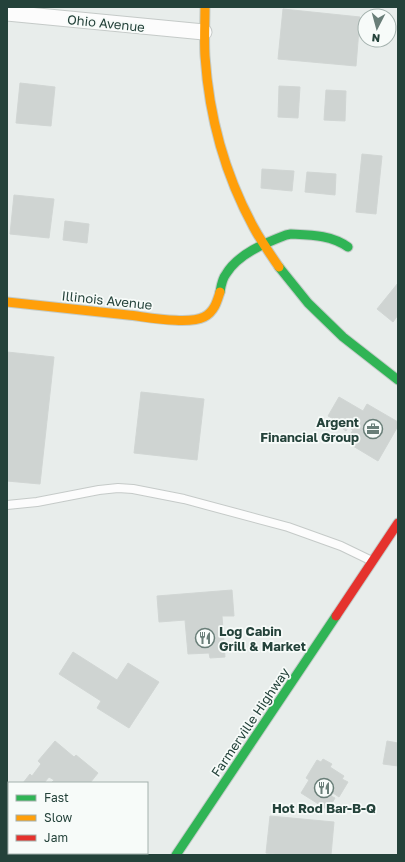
<svg xmlns="http://www.w3.org/2000/svg" width="405" height="862" viewBox="0 0 405 862" font-family="'Golos Text',sans-serif">
<rect width="100%" height="100%" fill="#e8edeb"/>
<!-- building -->
<g fill="#cfd4d2" stroke="#d1d6d4">
<polygon points="283,9 360,17 356,66 278,59"/>
<polygon points="20,83 55,87 51,126 16,123"/>
<polygon points="279,86 300,87 298,118 278,117"/>
<polygon points="326,90 346,91 345,121 324,120"/>
<polygon points="362,154 382,156 376,214 356,212"/>
<polygon points="262,169 294,171 292,191 261,188"/>
<polygon points="307,172 336,174 335,195 305,192"/>
<polygon points="14,195 54,199 49,238 10,234"/>
<polygon points="65,221 89,224 87,243 63,240"/>
<polygon points="398,283 398,315 393,322 377,309"/>
<polygon points="7,352 54,357 40,484 7,481"/>
<polygon points="141,392 204,399 197,460 134,453"/>
<polygon points="339,397 363,411 367,404 398,422 398,426 378,461 353,446 356,441 349,437 353,430 348,427 346,431 339,426 341,423 328,416"/>
<polygon points="232,590 234,616 222,616 225,657 210,658 209,653 188,654 185,620 159,622 157,596"/>
<polygon points="73,652 117,680 128,663 159,682 129,728 97,708 101,701 59,674"/>
<polygon points="55,741 74,757 76,755 98,773 90,783 51,783 54,780 49,777 44,783 23,783 30,774 32,776 41,764 38,761"/>
<polygon points="387,741 398,743 398,766 383,764"/>
<polygon points="323,759 332,764 330,767 344,776 342,779 348,782 339,797 333,793 331,796 335,798 328,810 301,793 309,780 306,778 317,760 321,762"/>
<polygon points="270,816 334,822 331,855 284,855 266,853"/>
</g>
<g fill="none" stroke-linecap="round" stroke-linejoin="round">
<!-- lane casing -->
<g stroke="#c5cac8" stroke-width="10">
<polyline id="lane" points="7,505 37,502 99,490 118,488 133,489 184,499 288,527 341,546 372,561"/>
</g>
<!-- street casing -->
<g stroke="#c5cac8" stroke-width="17">
<polyline id="street" points="7,13 204,32"/>
</g>
<!-- fast casing -->
<g stroke="#c3cbc8" stroke-width="11">
<g id="fast">
<polyline points="279,267 308,303 343,337 398,380"/>
<path d="M220 292C221 286 222 279 226 274 238 254 265 243 286 235L291 234C311 235 331 235 348 247"/>
<polyline points="176,855 336,616"/>
</g>
</g>
<!-- slow casing -->
<g stroke="#c3cbc8" stroke-width="11">
<g id="slow">
<path d="M205 7C205 23 204 40 205 56 209 116 225 175 254 228 261 241 270 254 279 267"/>
<path d="M7 302C47 306 88 311 128 315 147 317 188 325 204 317 214 312 217 302 220 292"/>
</g>
</g>
<!-- jam casing -->
<g stroke="#c3cbc8" stroke-width="11">
<polyline id="jam" points="336,616 398,523"/>
</g>
<!-- lane -->
<use href="#lane" stroke="#fcfcfc" stroke-width="8"/>
<!-- street -->
<use href="#street" stroke="#fcfcfc" stroke-width="15"/>
<!-- fast -->
<use href="#fast" stroke="#30b455" stroke-width="9"/>
<!-- slow -->
<use href="#slow" stroke="#ff9f0a" stroke-width="9"/>
<!-- jam -->
<use href="#jam" stroke="#e5322d" stroke-width="9"/>
</g>
<!-- icons -->
<defs>
<g id="office-ring" transform="scale(1)"><circle r="9.5" fill="#f7fbf9" stroke="#697e78" stroke-width="1.5"/><path d="M-6-3h4V-5.5h4V-3h4V5H-6ZM-1-4.5V-3h2v-1.5ZM-6 0V1H6V0Z" fill="#697e78"/></g>
<g id="restaurant-ring" transform="scale(1)"><circle r="9.5" fill="#f7fbf9" stroke="#697e78" stroke-width="1.5"/><path d="M-5-6h1v4h1v-4h1v4h1v-4h1v5L-1.5 .5V6h-2V.5L-5-1ZM5-6V6H3V1.5H1.5Q1.5-4 5-6Z" fill="#697e78"/></g>
</defs>
<g fill-rule="evenodd">
<use href="#office-ring" x="373" y="429"/>
<use href="#restaurant-ring" x="205" y="638"/>
<use href="#restaurant-ring" x="324" y="788"/>
</g>
<g text-anchor="middle" dominant-baseline="central" stroke-width="3.5" stroke-linejoin="round" paint-order="stroke">
<!-- street labels -->
<g font-size="13" fill="#24423a" stroke="#f7fbf9">
<text transform="translate(106 23) rotate(6)">Ohio Avenue</text>
<text transform="translate(107 300) rotate(6)">Illinois Avenue</text>
<text transform="translate(250 722) rotate(-56)">Farmerville Highway</text>
</g>
<!-- poi labels -->
<g font-size="13" font-weight="bold" fill="#24423a" stroke="#f7fbf9" text-anchor="end">
<text x="359" y="422">Argent<tspan x="359" dy="15">Financial Group</tspan></text>
<text x="219" y="631" text-anchor="start">Log Cabin<tspan x="219" dy="15">Grill &amp; Market</tspan></text>
<text x="324" y="808" text-anchor="middle">Hot Rod Bar-B-Q</text>
</g>
</g>
<!-- border -->
<rect width="405" height="862" fill="none" stroke="#24423a" stroke-width="16"/>
<!-- legend -->
<rect x="8" y="782" width="140" height="72" fill="#f7fbf9" stroke="#a3b1ad"/>
<rect x="16" y="795" width="20" height="6" fill="#30b455" stroke="#a3b1ad"/>
<text x="44" y="802" font-size="12" fill="#24423a">Fast</text>
<rect x="16" y="815" width="20" height="6" fill="#ff9f0a" stroke="#a3b1ad"/>
<text x="44" y="822" font-size="12" fill="#24423a">Slow</text>
<rect x="16" y="835" width="20" height="6" fill="#e5322d" stroke="#a3b1ad"/>
<text x="44" y="842" font-size="12" fill="#24423a">Jam</text>
<!-- north arrow -->
<g transform="translate(377 28) rotate(186)"><circle r="19" fill="#f7fbf9" stroke="#a3b1ad"/>
<path d="M0-3L7 15L0 10L-7 15Z" fill="#697e78"/>
<text y="-6" font-size="11" font-weight="bold" text-anchor="middle" fill="#24423a">N</text>
</g>
</svg>
